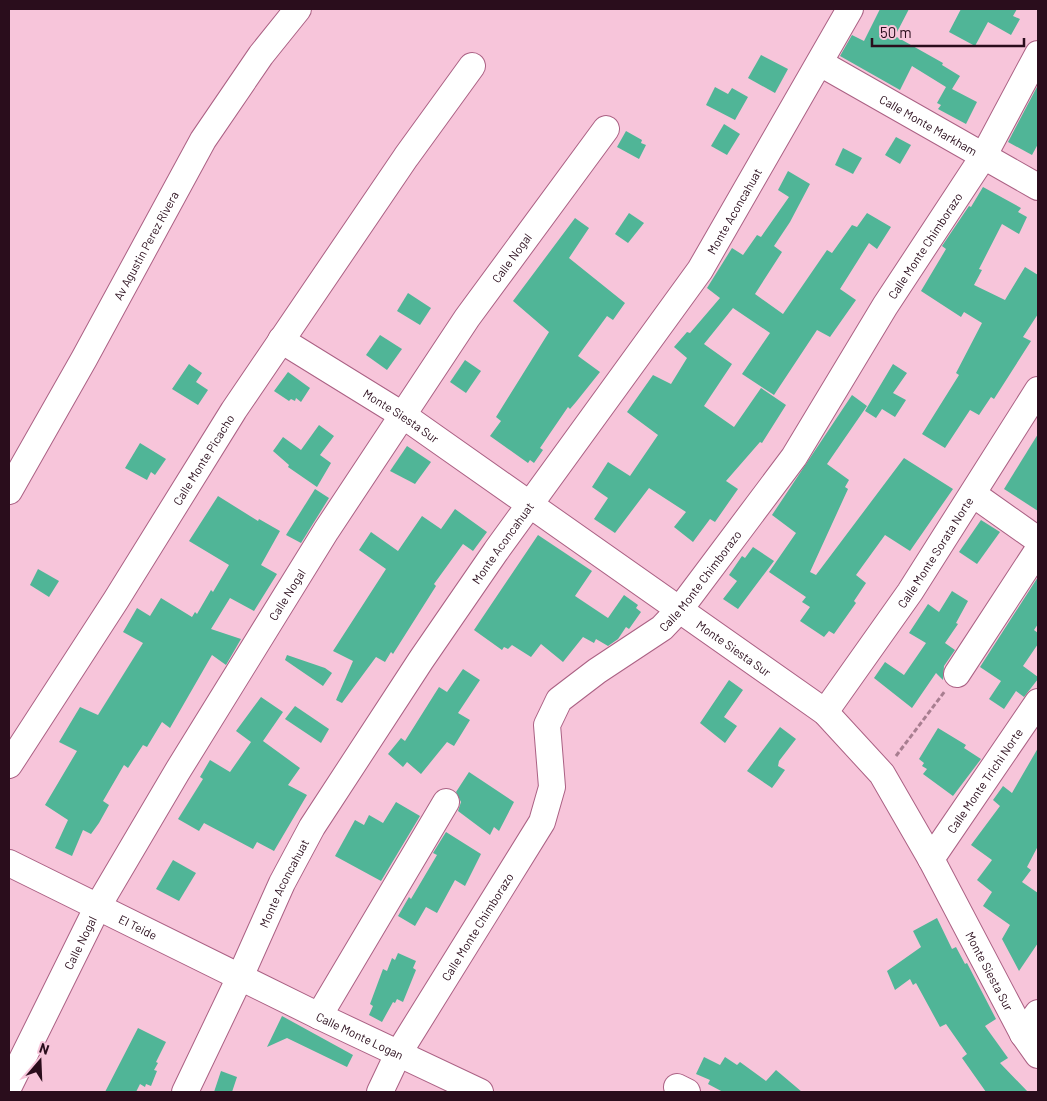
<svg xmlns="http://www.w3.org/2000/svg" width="1047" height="1101" viewBox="0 0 1047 1101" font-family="Barlow,sans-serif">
<rect width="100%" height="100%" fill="#f7c5da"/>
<!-- building -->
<g fill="#50b597">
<polygon points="880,9 909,9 895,36 943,63 942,65 960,76 952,89 977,102 966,124 938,109 941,105 937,103 946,87 912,66 900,90 840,56 852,35 864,41"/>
<polygon points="961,9 1017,9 1013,16 1020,19 1011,35 988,22 975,46 949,32"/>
<polygon points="761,55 788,69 775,93 748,78"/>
<polygon points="1038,85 1038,144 1032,155 1008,142"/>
<polygon points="715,87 728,94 732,88 748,97 735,120 706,105"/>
<polygon points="724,124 740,134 727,155 711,146"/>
<polygon points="626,131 642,140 641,143 646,145 639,159 617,147"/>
<polygon points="896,137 911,145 900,164 885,155"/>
<polygon points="843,148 862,158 853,174 835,165"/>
<polygon points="788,171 810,184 790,222 774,246 782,252 755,294 783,314 827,250 832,253 852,225 857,227 867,213 891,227 877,249 869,243 840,289 856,300 830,337 817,330 774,395 742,374 770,333 733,308 704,344 732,364 704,406 734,427 761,388 786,405 762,443 760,442 726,481 738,489 715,522 710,519 693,542 674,527 686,512 649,488 615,533 594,519 608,498 592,487 608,462 630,476 658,435 627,412 653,375 671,384 687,358 674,347 687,332 690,333 720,298 707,288 732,248 743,255 757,235 761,237 789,197 778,190"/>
<polygon points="983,187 1021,208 1018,212 1027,217 1019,234 1002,224 979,269 982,270 974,285 1005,300 1025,267 1038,275 1038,314 1023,337 1031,341 994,399 991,397 979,415 970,410 945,448 922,434 959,375 956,373 982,323 964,312 961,317 921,291 946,249 942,246 969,206 971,207"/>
<polygon points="629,213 644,223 628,243 615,234"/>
<polygon points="575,218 589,228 569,258 625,303 613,320 607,316 578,356 600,372 576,402 570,409 568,407 540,448 543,450 534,463 530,460 528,463 490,436 501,421 496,417 549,332 513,301"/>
<polygon points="408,293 431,308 420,325 397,311"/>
<polygon points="380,335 402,349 387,370 366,355"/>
<polygon points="465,360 481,371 466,393 450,382"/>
<polygon points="189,364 202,373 196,382 208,390 198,405 172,389"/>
<polygon points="893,364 907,373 893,393 906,400 895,417 882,409 876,418 865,411"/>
<polygon points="288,372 310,388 301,402 296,398 295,401 291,399 289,401 274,391"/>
<polygon points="852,395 867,406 827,464 849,480 845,487 848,489 810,572 816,575 904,458 953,489 910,551 885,535 856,575 866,583 854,601 856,603 834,634 829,631 824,637 800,621 810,607 802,602 806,597 769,572 796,533 772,515"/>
<polygon points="319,425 334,436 320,455 331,463 317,487 288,467 289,465 273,451 283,437 301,450"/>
<polygon points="1038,434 1038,511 1004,489"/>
<polygon points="140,443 166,459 155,475 151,472 147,480 125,468"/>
<polygon points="407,446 431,462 415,484 390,471"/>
<polygon points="315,489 329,498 301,543 286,535"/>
<polygon points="218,496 258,521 259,519 280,531 261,565 277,574 254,611 230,598 211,629 241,639 226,665 212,655 170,728 162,722 147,747 143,745 128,768 124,765 103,801 109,805 99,823 91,834 83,830 72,856 55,848 68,820 45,805 77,751 59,742 80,707 98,715 143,643 123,632 137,608 150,616 161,598 192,617 195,612 197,614 211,590 213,592 229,565 189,541"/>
<polygon points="455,509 487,532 473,551 463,544 434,584 436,586 393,654 391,652 385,662 376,657 342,703 336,700 353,661 333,651 386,569 359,550 371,532 398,551 422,516 441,529"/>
<polygon points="981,520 1000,532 977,564 959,552"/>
<polygon points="538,535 592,571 575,596 608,618 624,595 638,605 636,608 641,612 629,629 626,627 618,639 608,646 596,639 594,643 583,637 563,662 541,644 531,657 512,645 508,649 504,647 502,650 474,630"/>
<polygon points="753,547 774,561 738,609 723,599 737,581 729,575 742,556 745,558"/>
<polygon points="38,569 59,581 49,597 30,585"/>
<polygon points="1038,577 1038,624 1034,630 1038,633 1038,644 1023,666 1038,677 1038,679 1024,697 1016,691 1004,709 989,699 1001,681 980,667"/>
<polygon points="952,591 968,601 956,623 958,624 945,643 955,650 944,666 943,680 936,673 912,708 874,678 885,662 904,675 926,643 909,633 928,604 939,612"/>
<polygon points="287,655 325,668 332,673 323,686 285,660"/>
<polygon points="463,669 480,680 458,713 470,720 454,746 447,742 421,774 407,762 403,767 388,754 401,738 405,741 439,687 447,692"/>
<polygon points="729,680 743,690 724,717 737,726 725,743 700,723"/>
<polygon points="261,697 283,712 263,741 300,768 288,785 307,795 274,851 257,842 253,849 204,823 199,831 178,819 203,779 200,777 210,760 230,772 251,742 236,731"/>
<polygon points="295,706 329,729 321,743 285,719"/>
<polygon points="780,727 796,739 779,761 778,766 785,770 772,788 747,771"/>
<polygon points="938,728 966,745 964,748 981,759 953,796 923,774 927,769 922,766 924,763 919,759"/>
<polygon points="1038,748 1038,846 1027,867 1031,870 1022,882 1038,893 1038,943 1019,971 1002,939 1010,925 983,906 992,892 977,880 992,860 971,845 1000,806 993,800 1003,786 1012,793"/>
<polygon points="469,772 514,802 499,831 494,827 490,835 458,811 461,802 456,792"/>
<polygon points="396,802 420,816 381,881 335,856 355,820 364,825 369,815 383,823"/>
<polygon points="446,832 481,854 465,886 455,880 437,913 426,907 415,926 398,916 409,897 411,899 437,855 433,853"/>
<polygon points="173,860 196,873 179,901 156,889"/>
<polygon points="937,918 952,949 956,947 965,964 967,963 996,1019 985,1026 1008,1058 1000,1063 1028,1092 986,1092 962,1058 967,1054 946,1024 940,1027 916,983 913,985 910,979 895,990 887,971 921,947 913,931"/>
<polygon points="398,953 416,961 413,968 416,970 403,1002 397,999 395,1003 393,1002 382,1022 369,1015 373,1006 370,1004 383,969 387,971 392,958 395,960"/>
<polygon points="282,1016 353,1055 347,1067 287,1038 267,1047"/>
<polygon points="138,1028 166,1042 156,1062 158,1063 154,1070 157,1071 151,1086 146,1084 145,1087 140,1084 136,1092 105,1092"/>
<polygon points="704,1057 720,1065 725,1057 737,1065 740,1062 766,1081 776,1070 802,1092 723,1092 708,1084 710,1080 696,1074"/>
<polygon points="221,1071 237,1077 232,1092 214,1092"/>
</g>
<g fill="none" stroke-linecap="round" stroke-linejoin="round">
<!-- minor casing -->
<g stroke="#ab6184" stroke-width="28">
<g id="minor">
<path id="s1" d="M820 63 1038 187"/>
<path id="s2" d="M281 340 404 416 825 712 882 774 931 859 1023 1034 1038 1055"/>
<path id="s3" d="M9 491 84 359 203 140 261 55 298 9"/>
<polyline points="973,494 1038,540"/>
<polyline points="957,674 1038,550"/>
<path id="s4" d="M825 712 910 592 1038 390"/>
<path id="s5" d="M9 765 116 600 234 410 406 157 472 66"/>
<path id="s6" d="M931 859 1038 702"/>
<path id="s7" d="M9 863 319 1016 480 1092"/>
<polyline points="319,1016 446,802"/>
<polyline points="1023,1034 1038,1013"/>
<path id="s8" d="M9 1086 98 906 177 772 326 531 467 318 606 129"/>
<polyline points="677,1087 687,1092"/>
<path id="s9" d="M185 1092 240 977 282 883 312 827 421 660 496 551 700 270 850 9"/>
<path id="s10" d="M380 1092 398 1054 542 822 552 787 547 725 559 700 597 671 662 628 680 609 794 457 885 306 983 157 1038 54"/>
</g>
</g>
<!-- path -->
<polyline stroke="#a87e90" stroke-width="3" stroke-dasharray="5 2.5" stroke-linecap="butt" points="896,756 945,691"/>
<!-- minor -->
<use href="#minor" stroke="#fff" stroke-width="26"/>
</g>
<g text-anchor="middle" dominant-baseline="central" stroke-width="4" stroke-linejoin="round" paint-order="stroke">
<!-- street labels -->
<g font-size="12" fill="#2a0d1c" stroke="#f7c5da">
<text stroke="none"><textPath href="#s1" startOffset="125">Calle Monte Markham</textPath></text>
<text stroke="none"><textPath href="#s9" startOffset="1041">Monte Aconcahuat</textPath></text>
<text stroke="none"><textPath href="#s3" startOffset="281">Av Agustin Perez Rivera</textPath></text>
<text stroke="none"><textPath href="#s10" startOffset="1032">Calle Monte Chimborazo</textPath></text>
<text stroke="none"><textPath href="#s8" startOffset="970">Calle Nogal</textPath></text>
<text stroke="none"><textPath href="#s2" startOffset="142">Monte Siesta Sur</textPath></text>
<text stroke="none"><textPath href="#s5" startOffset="362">Calle Monte Picacho</textPath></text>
<text stroke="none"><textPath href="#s9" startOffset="636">Monte Aconcahuat</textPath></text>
<text stroke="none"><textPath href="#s4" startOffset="194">Calle Monte Sorata Norte</textPath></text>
<text stroke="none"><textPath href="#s10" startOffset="628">Calle Monte Chimborazo</textPath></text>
<text stroke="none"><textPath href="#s8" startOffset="565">Calle Nogal</textPath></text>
<text stroke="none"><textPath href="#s2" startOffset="548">Monte Siesta Sur</textPath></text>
<text stroke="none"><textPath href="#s6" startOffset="95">Calle Monte Trichi Norte</textPath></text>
<text stroke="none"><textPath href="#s9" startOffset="231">Monte Aconcahuat</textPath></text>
<text stroke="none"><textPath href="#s7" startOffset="144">El Teide</textPath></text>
<text stroke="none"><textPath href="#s10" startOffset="192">Calle Monte Chimborazo</textPath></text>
<text stroke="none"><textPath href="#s8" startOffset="160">Calle Nogal</textPath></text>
<text stroke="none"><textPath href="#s2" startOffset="968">Monte Siesta Sur</textPath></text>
<text stroke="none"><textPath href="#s7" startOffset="391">Calle Monte Logan</textPath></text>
</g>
</g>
<!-- border -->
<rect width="1047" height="1101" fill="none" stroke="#2a0d1c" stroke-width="20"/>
<!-- north arrow -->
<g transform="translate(40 1061) rotate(19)" stroke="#f7c5da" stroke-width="4" paint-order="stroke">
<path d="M0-4L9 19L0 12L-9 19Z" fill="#2a0d1c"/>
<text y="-8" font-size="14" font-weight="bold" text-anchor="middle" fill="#2a0d1c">N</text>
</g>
<!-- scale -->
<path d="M872 38v8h152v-8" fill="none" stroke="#2a0d1c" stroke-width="2.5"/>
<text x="880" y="38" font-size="15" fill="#2a0d1c" stroke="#f7c5da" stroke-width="4" paint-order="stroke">50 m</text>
</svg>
